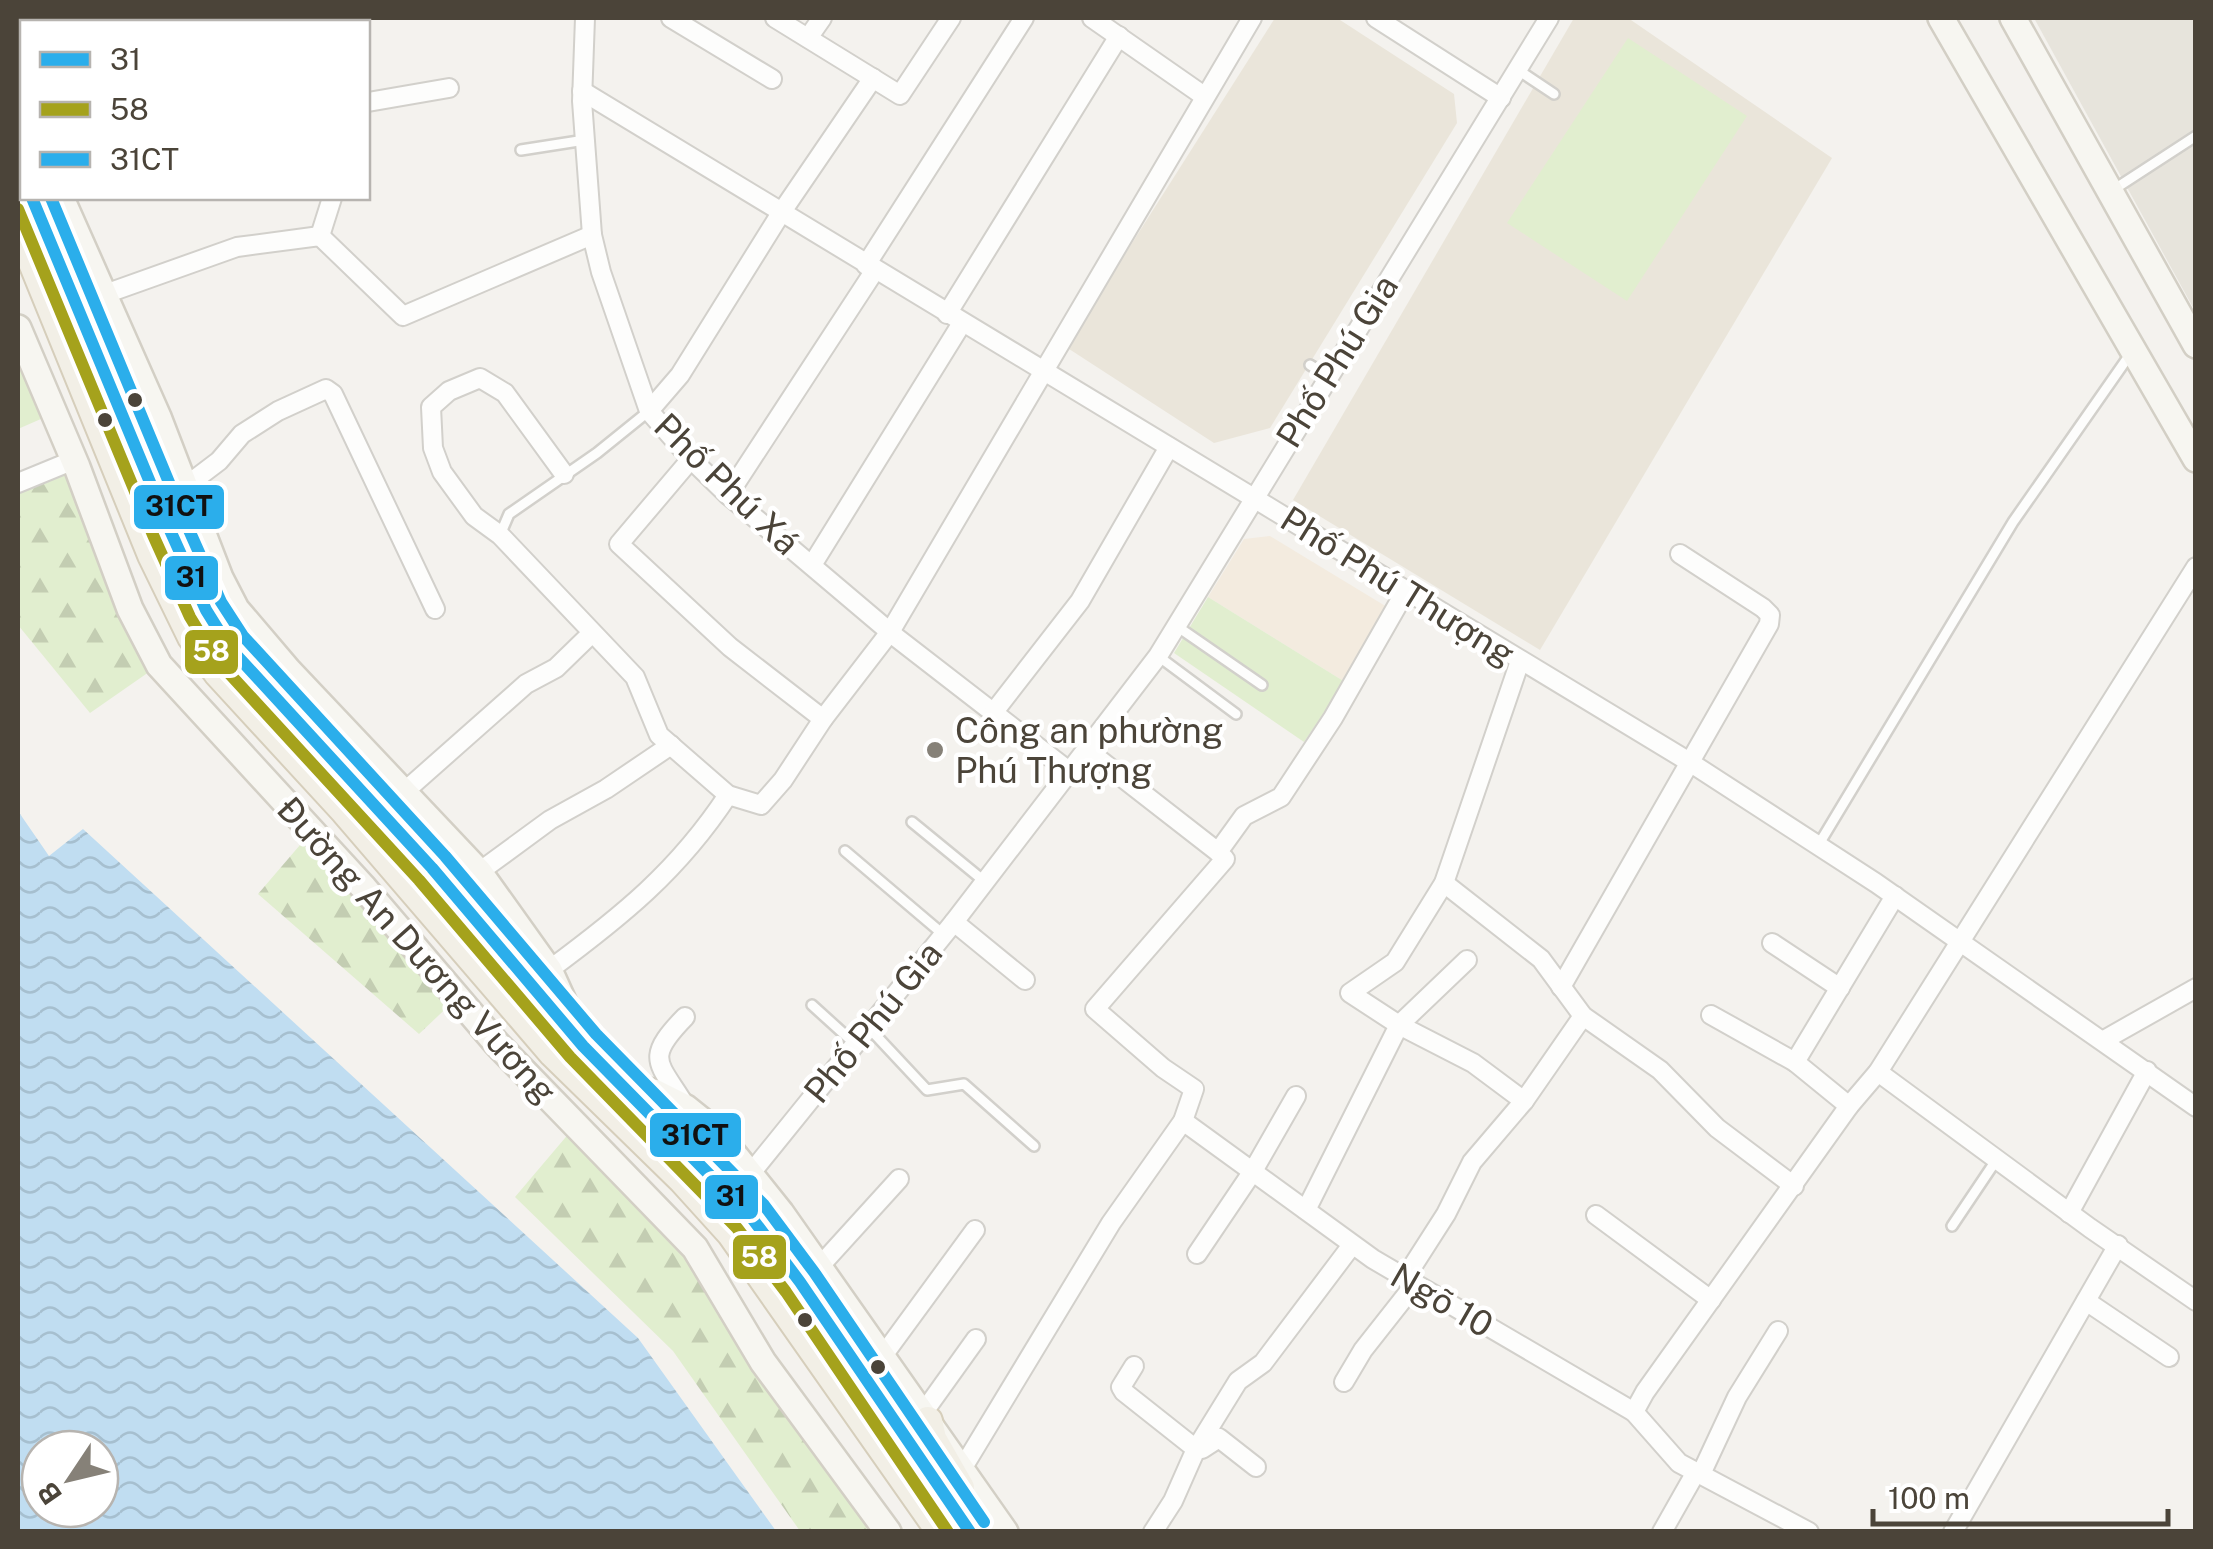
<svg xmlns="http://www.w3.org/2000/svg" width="2213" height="1549" viewBox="0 0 2213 1549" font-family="'Public Sans',sans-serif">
<defs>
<pattern id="forest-firs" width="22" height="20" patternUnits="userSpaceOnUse" patternTransform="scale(2.5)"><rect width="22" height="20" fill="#e1eecf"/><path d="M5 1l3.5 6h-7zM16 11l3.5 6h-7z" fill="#c3cdb2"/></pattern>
<pattern id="water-waves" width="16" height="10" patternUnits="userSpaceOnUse" patternTransform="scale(2.5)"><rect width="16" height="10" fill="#c0ddf1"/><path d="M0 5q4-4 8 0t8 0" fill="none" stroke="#a6bfcf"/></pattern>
</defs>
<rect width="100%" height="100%" fill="#f4f2ee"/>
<!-- residential -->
<polygon fill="#e7e4dc" points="2034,18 2195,18 2195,311"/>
<!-- commercial -->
<polygon fill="#f3ebdf" points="1270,536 1387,607 1345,682 1208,597 1244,539"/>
<!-- education -->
<g fill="#eae5da">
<polygon points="1275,18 1337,18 1454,94 1457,123 1270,428 1214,443 1066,347"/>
<polygon points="1574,18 1628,18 1832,158 1540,650 1293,500"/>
</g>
<!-- green -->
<g fill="#e1eecf">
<polygon points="1628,38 1747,116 1627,301 1507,223"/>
<polygon points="18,343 50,415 18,429"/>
<polygon points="1208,597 1345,682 1304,742 1174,653"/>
</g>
<!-- forest -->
<g fill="url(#forest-firs)">
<polygon points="74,460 159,665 90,713 18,625 18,483"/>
<polygon points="312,831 457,998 419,1034 258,894"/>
<polygon points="576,1125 695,1248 886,1531 800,1531 673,1351 515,1197"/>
</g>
<!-- water -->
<path fill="url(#water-waves)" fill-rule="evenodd" d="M18 811 49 856 83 829 638 1338 776 1531H18ZM40 1449H100V1509H40Z"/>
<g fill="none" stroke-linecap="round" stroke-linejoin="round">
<!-- lane casing -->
<g stroke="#d2d0cb" stroke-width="14">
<g id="lane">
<polyline points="1518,70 1554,94"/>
<polyline points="521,150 585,140"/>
<polyline points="2113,190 2196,136"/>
<polyline points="1310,365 1328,376"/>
<polyline points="500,535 509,514 597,453 649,411"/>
<polyline points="1178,627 1262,685"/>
<polyline points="1158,656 1236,714"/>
<polyline points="912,822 984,881"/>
<polyline points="1819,844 2013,522 2131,353"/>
<polyline points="845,851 944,935"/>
<polyline points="812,1005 855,1044"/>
<polyline points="869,1028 927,1090 964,1084 1034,1146"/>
<polyline points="1952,1226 1997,1159"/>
</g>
</g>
<!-- street casing -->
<g stroke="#d2d0cb" stroke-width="22">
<g id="street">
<polyline points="318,18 319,22"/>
<polyline points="585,18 582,101 592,235 601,272 649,411 691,459 728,495 897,638 1070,772"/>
<polyline points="671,18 772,79"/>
<polyline points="775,18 900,95 951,18"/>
<polyline points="1092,18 1204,96"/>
<polyline points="1376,18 1501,98"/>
<polyline points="808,38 822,18"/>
<polyline points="582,91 1691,763 1876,883 2196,1107"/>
<polyline points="368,102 449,88"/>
<polyline points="320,236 332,198"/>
<polyline points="866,265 1024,18"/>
<polyline points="105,294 237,247 320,236 403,316 592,235"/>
<polyline points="947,314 1119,36"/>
<polyline points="649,411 680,375 781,213 873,78"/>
<polyline points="691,459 619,544 730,647 823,719"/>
<polyline points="564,474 505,393 480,378 449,391 431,407 433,448 442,472 474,516 500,535 635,677 659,735 728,795 761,805 783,780 823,719 890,632 1252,18"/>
<polyline points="18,483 74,460"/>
<polyline points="186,486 219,461 242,434 278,411 326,389 333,394 435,609"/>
<polyline points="728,495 875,270"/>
<polyline points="812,565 962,323"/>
<polyline points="993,713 1080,601 1169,447"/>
<polyline points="1087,750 1218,852"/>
<polyline points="404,792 526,684 556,668 592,633"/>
<polyline points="479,872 550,820 606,789 671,745"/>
<polyline points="1444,883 1541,959 1583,1016 1660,1070 1717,1128 1794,1186"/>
<polyline points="954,922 1025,980"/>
<polyline points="1772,943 1840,988"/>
<polyline points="1467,960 1399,1025 1473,1063 1524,1101"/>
<path d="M549 970C622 916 678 871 728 795"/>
<polyline points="1561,987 1769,624 1770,615 1763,608 1680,554"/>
<polyline points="1711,1015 1795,1062 1849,1106"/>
<path d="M685 1017C643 1060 659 1062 686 1107"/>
<polyline points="2104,1040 2196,988"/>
<polyline points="1795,1062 1895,896"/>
<polyline points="1878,1072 2090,1228 2196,1301"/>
<polyline points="1183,1121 1373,1259 1634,1412 1679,1463 1809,1532"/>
<polyline points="751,1173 954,922 1158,656 1549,18"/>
<polyline points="1306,1210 1399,1025 1350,993 1395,962 1444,883 1520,661"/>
<polyline points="2069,1213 2147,1071"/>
<polyline points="1596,1215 1711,1300"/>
<polyline points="1197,1254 1253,1171 1296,1096"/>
<polyline points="819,1267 899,1179"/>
<polyline points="1405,1278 1446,1214 1472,1162 1524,1101 1583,1016"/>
<polyline points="2086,1301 2169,1357"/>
<polyline points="882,1357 975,1230"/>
<polyline points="1134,1366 1121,1387 1124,1392 1196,1449"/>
<polyline points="1344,1382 1363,1350 1415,1284"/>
<polyline points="1634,1412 1645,1392 1849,1106 1878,1072 2196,567"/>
<polyline points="923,1413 976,1339"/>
<polyline points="1202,1449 1219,1438 1256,1467"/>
<polyline points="962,1469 1111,1223 1183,1121 1194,1089 1163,1068 1095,1009 1225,859 1218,852 1244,816 1281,797 1333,718 1405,592"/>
<polyline points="1701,1474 1737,1397 1778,1331"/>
<polyline points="1153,1532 1173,1501 1196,1449 1238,1381 1263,1363 1352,1245"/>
<polyline points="1662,1532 1696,1472"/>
<polyline points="1953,1532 2118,1245"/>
</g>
</g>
<!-- secondary casing -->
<g stroke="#d3cfc5" stroke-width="30">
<g id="secondary">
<polyline points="1941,18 2196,459"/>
<polyline points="2013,18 2196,345"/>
<polyline points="18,20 18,18"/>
<polyline points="18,83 22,100"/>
<polyline points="61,198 158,417 220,578 236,609 288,670 479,872 549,970 579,1036"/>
<polyline points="18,328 77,467 130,609 159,665 364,888 497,1044 695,1248 763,1362 888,1532"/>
<polyline points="623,1087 654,1092 686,1108 716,1132 781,1213 1005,1532"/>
</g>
</g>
<!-- primary casing -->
<g stroke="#d6cebb" stroke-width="32">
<g id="primary">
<polyline points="18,162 22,174"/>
<polyline points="32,198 169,528 206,610 229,647 432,868 583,1046 714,1176 751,1217 800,1282 970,1532"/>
<polyline points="18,226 152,555 192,637 218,673 345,811 553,1053 683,1180 731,1233 941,1532"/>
<polyline points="928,1421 932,1439 960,1488"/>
</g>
</g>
<!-- lane -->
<use href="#lane" stroke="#fdfdfc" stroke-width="9"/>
<!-- street -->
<use href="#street" stroke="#fdfdfc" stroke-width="18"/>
<!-- secondary -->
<use href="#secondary" stroke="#f7f6f1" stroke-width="25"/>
<!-- primary -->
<use href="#primary" stroke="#f2efe6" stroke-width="28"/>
<!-- bus-1 casing -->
<g stroke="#fff" stroke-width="20">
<polyline id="bus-1" points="32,198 169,528 206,610 229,647 432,868 583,1046 751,1217 800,1282 970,1532"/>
</g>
<!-- bus-2 casing -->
<g stroke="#fff" stroke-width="20">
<polyline id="bus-2" points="18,209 153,535 190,617 215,658 419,880 570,1057 737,1228 786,1292 948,1532"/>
</g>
<!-- bus-3 casing -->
<g stroke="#fff" stroke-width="20">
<polyline id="bus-3" points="51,198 185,521 221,602 243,636 445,856 596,1034 764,1205 814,1272 984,1522"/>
</g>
<!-- bus-1 -->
<use href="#bus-1" stroke="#2baeeb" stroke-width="12"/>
<!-- bus-2 -->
<use href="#bus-2" stroke="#a5a21c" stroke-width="12"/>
<!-- bus-3 -->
<use href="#bus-3" stroke="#2baeeb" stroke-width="12"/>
</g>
<!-- markers -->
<g fill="#4b4439" stroke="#fff" stroke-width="4">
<circle cx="135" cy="400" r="9"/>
<circle cx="105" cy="420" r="9"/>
<circle cx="805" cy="1320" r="9"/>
<circle cx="878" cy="1367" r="9"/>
</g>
<circle fill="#868178" stroke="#fff" stroke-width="4" cx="935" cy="750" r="10"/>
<g text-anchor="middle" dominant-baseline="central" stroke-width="9" stroke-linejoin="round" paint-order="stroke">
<!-- street labels -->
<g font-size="35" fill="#4b4439" stroke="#fff">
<text transform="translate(1337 361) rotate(-58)">Phố Phú Gia</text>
<text transform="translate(727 484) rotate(44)">Phố Phú Xá</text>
<text transform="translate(1398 586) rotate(32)">Phố Phú Thượng</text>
<text transform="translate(417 950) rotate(48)">Đường An Dương Vương</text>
<text transform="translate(873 1022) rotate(-51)">Phố Phú Gia</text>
<text transform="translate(1442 1300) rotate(30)">Ngõ 10</text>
</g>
<!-- poi labels -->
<g font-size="35" fill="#4b4439" stroke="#fff" text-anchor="start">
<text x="955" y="730">Công an phường<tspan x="955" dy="40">Phú Thượng</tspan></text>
</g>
</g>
<g stroke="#fff" stroke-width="4">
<rect x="132" y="483" width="94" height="48" rx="10" fill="#2baeeb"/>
<rect x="163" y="554" width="57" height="48" rx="10" fill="#2baeeb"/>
<rect x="183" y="628" width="57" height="48" rx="10" fill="#a5a21c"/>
<rect x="648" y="1111" width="95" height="48" rx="10" fill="#2baeeb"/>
<rect x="703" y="1173" width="57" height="48" rx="10" fill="#2baeeb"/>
<rect x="731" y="1233" width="57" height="48" rx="10" fill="#a5a21c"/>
</g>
<g font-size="28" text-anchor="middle" font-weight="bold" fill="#fff">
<text x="211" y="661">58</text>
<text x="759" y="1267">58</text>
</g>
<g font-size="28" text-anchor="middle" font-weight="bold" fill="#111">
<text x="179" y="516">31CT</text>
<text x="191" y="587">31</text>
<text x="695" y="1145">31CT</text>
<text x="731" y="1206">31</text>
</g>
<!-- border -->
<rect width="2213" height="1549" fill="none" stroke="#4b4439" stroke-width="40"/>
<!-- legend -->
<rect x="20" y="20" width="350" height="180" fill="#ffffff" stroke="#b7b4b0" stroke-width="2.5"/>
<rect x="40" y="52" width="50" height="15" fill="#2baeeb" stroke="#b7b4b0" stroke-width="2.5"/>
<text x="110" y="70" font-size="30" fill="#4b4439">31</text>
<rect x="40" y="102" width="50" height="15" fill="#a5a21c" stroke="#b7b4b0" stroke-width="2.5"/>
<text x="110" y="120" font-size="30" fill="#4b4439">58</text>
<rect x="40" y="152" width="50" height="15" fill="#2baeeb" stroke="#b7b4b0" stroke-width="2.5"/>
<text x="110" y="170" font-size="30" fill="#4b4439">31CT</text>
<!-- north arrow -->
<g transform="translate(70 1479) rotate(235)"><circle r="48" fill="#ffffff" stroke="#b7b4b0" stroke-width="2.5"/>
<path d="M0-8L18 38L0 25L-18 38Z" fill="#868178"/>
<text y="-15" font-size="28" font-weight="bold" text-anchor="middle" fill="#4b4439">B</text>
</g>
<!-- scale -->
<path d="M1873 1509v15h295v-15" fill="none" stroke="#4b4439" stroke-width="5"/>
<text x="1888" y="1509" font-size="30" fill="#4b4439" stroke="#ffffff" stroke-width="8" paint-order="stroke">100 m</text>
</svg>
